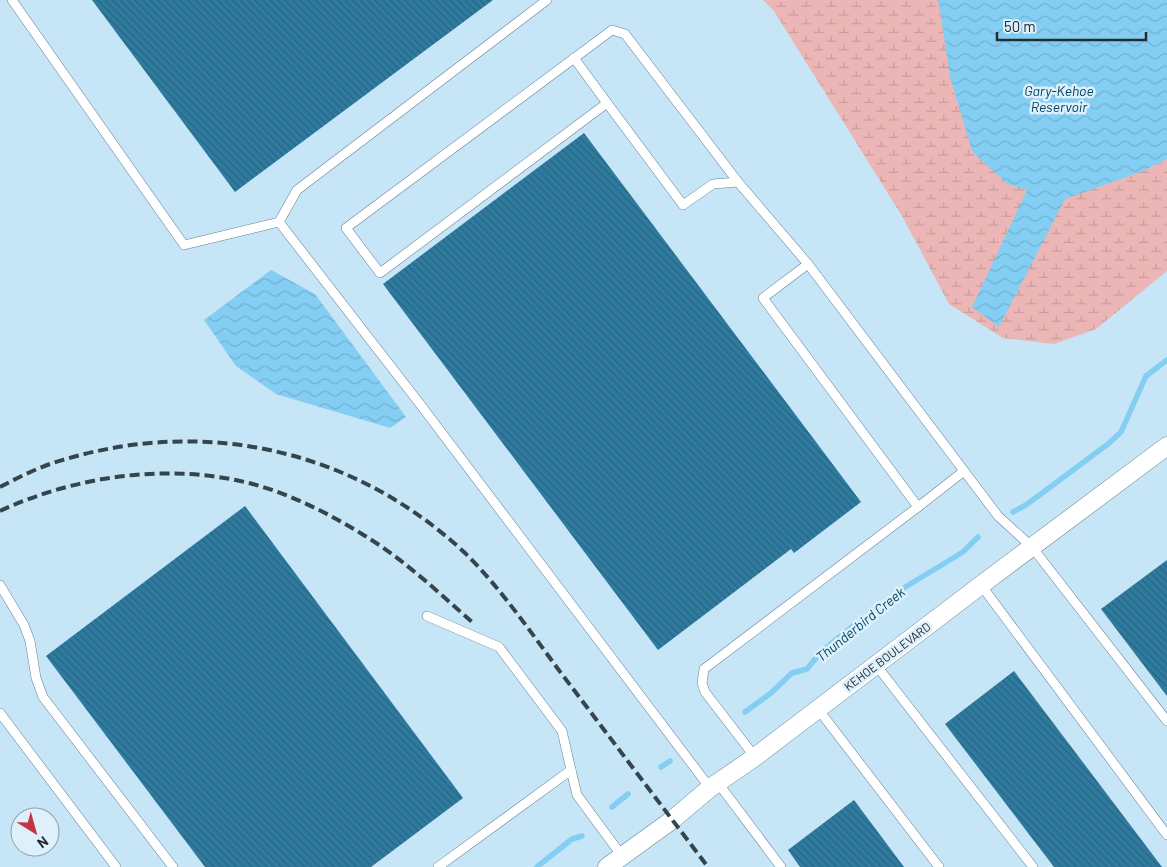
<svg xmlns="http://www.w3.org/2000/svg" width="1167" height="867" viewBox="0 0 1167 867" font-family="Barlow,sans-serif">
<defs>
<pattern id="wetland-marsh" width="20" height="14" patternUnits="userSpaceOnUse" patternTransform="scale(1.25)"><rect width="20" height="14" fill="#ebb6b5"/><path d="M1 5h8M5 5V1M11 12h8M15 12V8" fill="none" stroke="#c99d9c"/></pattern>
<pattern id="water-waves" width="16" height="10" patternUnits="userSpaceOnUse" patternTransform="scale(1.25)"><rect width="16" height="10" fill="#84cef4"/><path d="M0 5q4-4 8 0t8 0" fill="none" stroke="#72b1d2"/></pattern>
<pattern id="building-back-hatch" width="6" height="6" patternUnits="userSpaceOnUse" patternTransform="scale(1.25)"><rect width="6" height="6" fill="#2f7b9f"/><path d="M-1 5l2 2M0 0l6 6M5-1l2 2" fill="none" stroke="#286582"/></pattern>
</defs>
<rect width="100%" height="100%" fill="#c6e5f6"/>
<!-- wetland -->
<polygon fill="url(#wetland-marsh)" points="763,0 1167,0 1167,271 1096,329 1054,344 1003,338 949,304 902,216 774,11"/>
<!-- water -->
<g fill="url(#water-waves)">
<polygon points="937,0 1167,0 1167,159 1143,171 1065,199 999,327 972,307 1027,190 1007,184 972,151 950,77 939,4"/>
<polygon points="271,270 315,294 406,417 390,428 276,394 236,366 204,320"/>
</g>
<g fill="none" stroke-linecap="round" stroke-linejoin="round">
<!-- stream -->
<g stroke="#84cef4" stroke-width="5.5">
<polyline points="1013,512 1026,505 1108,444 1121,432 1146,376 1167,360"/>
<polyline points="745,712 771,693 792,673 807,669 820,653 853,626 867,619 902,589 963,552 978,537"/>
<polyline points="661,767 670,761"/>
<polyline points="612,807 628,794"/>
<polyline points="537,867 572,839 582,836"/>
</g>
</g>
<!-- building -->
<g fill="url(#building-back-hatch)">
<polygon points="92,0 493,0 235,192"/>
<polygon points="584,133 861,502 794,553 791,549 658,650 383,284"/>
<polygon points="245,506 463,798 371,867 205,867 46,656"/>
<polygon points="1167,560 1167,696 1101,609"/>
<polygon points="1014,671 1162,867 1054,867 945,724"/>
<polygon points="854,800 904,867 800,867 788,850"/>
</g>
<g fill="none" stroke-linecap="round" stroke-linejoin="round">
<!-- service casing -->
<g stroke="#648190" stroke-width="10">
<g id="service">
<polyline points="12,0 184,245 279,222 423,408 710,788"/>
<polyline points="574,58 607,103"/>
<polyline points="738,182 713,184 683,205 607,103 380,273 346,228 612,30 625,34 738,182 808,264 998,516 1032,547 1167,721"/>
<polyline points="279,222 297,190 547,0"/>
<polyline points="918,507 964,471"/>
<polyline points="0,585 24,625 30,641 36,678 43,697 173,867"/>
<polyline points="981,585 1167,835"/>
<polyline points="427,616 499,647 562,731 571,770"/>
<polyline points="876,665 1033,867"/>
<polyline points="818,709 939,867"/>
<polyline points="0,713 116,867"/>
<polyline points="755,757 705,692 702,683 704,669 918,507 763,298 808,264"/>
<polyline points="718,783 781,867"/>
<polyline points="438,867 571,770 577,795 622,856"/>
</g>
</g>
<!-- minor casing -->
<g stroke="#648190" stroke-width="19">
<polyline id="minor" points="607,867 672,820 710,788 755,757 981,585 1167,446"/>
</g>
<!-- service -->
<use href="#service" stroke="#fff" stroke-width="9"/>
<!-- minor -->
<use href="#minor" stroke="#fff" stroke-width="18"/>
<!-- rail -->
<g stroke="#36444c" stroke-width="4" stroke-dasharray="10 5" stroke-linecap="butt">
<path d="M0 487C21 476 43 465 66 459 209 417 356 451 465 553 498 585 530 631 558 669 608 735 658 801 708 867"/>
<path d="M0 511C80 474 178 461 263 487 298 498 331 515 362 534 402 558 437 591 472 622"/>
</g>
</g>
<g text-anchor="middle" dominant-baseline="central" stroke-width="5" stroke-linejoin="round" paint-order="stroke">
<!-- street labels -->
<g font-size="12" fill="#212d33" stroke="#ddf0fb">
<text transform="translate(887 656) rotate(-37)">KEHOE BOULEVARD</text>
</g>
<!-- water labels -->
<g font-size="14" font-style="italic" fill="#03455e" stroke="#ddf0fb">
<text x="1059" y="90">Gary-Kehoe<tspan x="1059" dy="16">Reservoir</tspan></text>
<text transform="translate(860 624) rotate(-39)">Thunderbird Creek</text>
</g>
</g>
<!-- north arrow -->
<g transform="translate(35 832) rotate(143)"><circle r="24" fill="#ddf0fb" stroke="#92a2ab"/>
<path d="M0-4L9 19L0 12L-9 19Z" fill="#c53444"/>
<text y="-8" font-size="14" font-weight="bold" text-anchor="middle" fill="#212d33">N</text>
</g>
<!-- scale -->
<path d="M997 32v8h149v-8" fill="none" stroke="#212d33" stroke-width="2.5"/>
<text x="1004" y="32" font-size="15" fill="#212d33" stroke="#ddf0fb" stroke-width="4" paint-order="stroke">50 m</text>
</svg>
